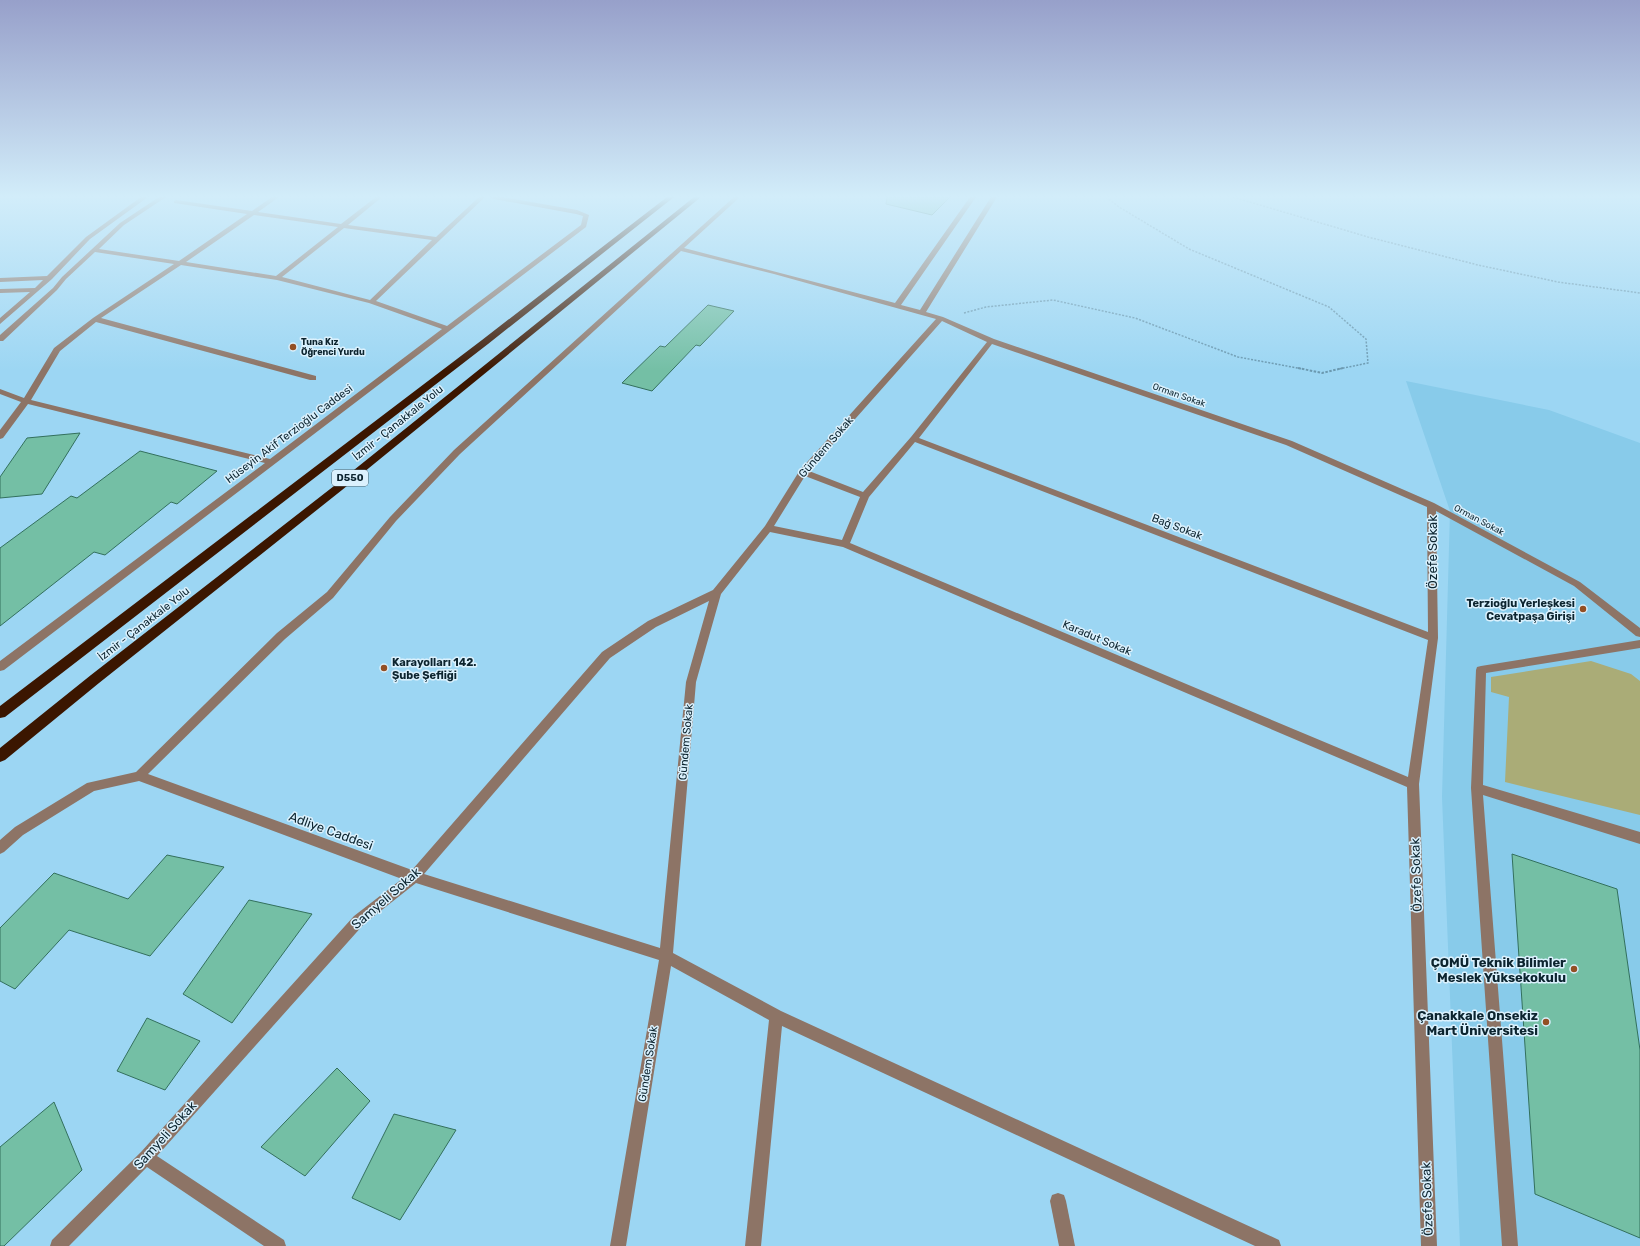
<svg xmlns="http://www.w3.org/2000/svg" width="1640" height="1246" viewBox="0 0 1640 1246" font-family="Rubik,sans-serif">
<rect width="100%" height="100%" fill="#9cd6f3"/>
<!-- built -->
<polygon fill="#88cbea" points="1406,381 1549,410 1640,443 1640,1246 1460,1246 1442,797 1450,511"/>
<!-- green -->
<polygon fill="#aaac77" points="1591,661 1631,674 1640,681 1640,815 1505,782 1509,697 1491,692 1491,677"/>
<!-- building -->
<g fill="#74bfa5" stroke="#33705d">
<polygon points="887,197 950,197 932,215 886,204"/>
<polygon points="708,305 734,311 700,346 696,345 652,391 622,383 660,346 665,347"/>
<polygon points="80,433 42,494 0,498 0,477 27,438"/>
<polygon points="140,451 217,471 177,504 171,502 105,555 94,552 0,626 0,548 71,496 77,498"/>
<polygon points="1512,854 1617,889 1640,1050 1640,1238 1535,1194"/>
<polygon points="167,855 224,867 150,956 69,930 15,989 0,981 0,928 54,873 128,899"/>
<polygon points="249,900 312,914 232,1023 183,994"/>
<polygon points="147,1018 200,1041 165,1090 117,1071"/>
<polygon points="337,1068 370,1101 305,1176 261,1147"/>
<polygon points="54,1102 82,1170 4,1246 0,1246 0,1147"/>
<polygon points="394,1114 456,1130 400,1220 352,1198"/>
</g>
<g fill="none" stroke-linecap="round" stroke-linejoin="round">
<!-- path-far1 -->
<g stroke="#6b99b0" stroke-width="1.5" stroke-dasharray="2 1.5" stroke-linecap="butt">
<polyline points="1106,197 1119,207 1189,249 1329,307 1366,339 1368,363 1339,369"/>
<polyline points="1233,197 1368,237 1478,265 1558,282 1640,293"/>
<polyline points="964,313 986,307 1053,300 1135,318 1238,357 1303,369"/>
</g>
<!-- path -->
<polyline stroke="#6b99b0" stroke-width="2" stroke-dasharray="2.5 1.5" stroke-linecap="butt" points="1298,368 1322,373 1343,368"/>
<!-- minor -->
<g fill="#8d7466" fill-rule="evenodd">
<polygon points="141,197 148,197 90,239 52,279 0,324 0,318 30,292 0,293 0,289 35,288 43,280 0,282 0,278 47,276 86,237"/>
<path d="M159 197H166L124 225 99 249 179 261 247 214 174 203V201L176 200 252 211 272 197H279L258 212 341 224 376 197H382L348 225 436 237 479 197H485L376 301 447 326 581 225 583 216 576 214 494 199 491 197H503L577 210 589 215 586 227 4 670 0 671V661L265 463 28 404 3 438 0 439V430L21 402 0 394V389L24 398 54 348 93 318 174 264 95 252 66 279 57 290 3 341H0V335L53 288 62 277 120 223ZM254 215 338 227 276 276 186 262ZM344 228 432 240 370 300 282 277ZM181 265 277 280 369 303 442 329 270 459 31 400 60 351 96 322 310 380H316V376L101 318Z"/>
<path d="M734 197H740L684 248 895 303 970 197H976L901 305 920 310 991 197H997L926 312 943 317 994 339 1292 441 1434 503 1580 582 1640 628V637L1636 636 1574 586 1436 511 1438 638 1419 784 1437 1246H1421L1407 787 843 547 770 532 721 594 696 682 673 953 781 1011 1279 1240 1281 1246H1255L782 1026 761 1246H745L769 1020 671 966 626 1246H610L659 960 416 883 364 924 157 1156 284 1240 286 1246H264L147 1167 69 1246H50L52 1240 141 1152 354 916 402 879 139 781 94 791 23 835 4 852 0 854V840L15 827 87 783 136 772 277 633 327 592 390 517 454 450ZM681 251 774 274 936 319 800 470 765 526 713 590 648 621 602 652 412 870 148 774 285 639 333 598 396 521 460 454ZM942 321 987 342 911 437 863 492 809 471ZM992 344 1286 445 1427 507 1428 632 919 438ZM915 442 1428 640 1408 777 850 543 869 497ZM805 476 860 497 842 540 774 526ZM709 601 686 682 660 948 424 874 610 658 656 627Z"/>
<polygon points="1640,640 1640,648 1486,673 1483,785 1640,832 1640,844 1483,795 1518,1246 1502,1246 1471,788 1476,670 1477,667 1481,666"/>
<polygon points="1058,1193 1064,1195 1066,1201 1075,1246 1059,1246 1050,1201 1052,1195"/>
</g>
<!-- highway -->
<g fill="#3b1600" fill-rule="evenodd">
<polygon points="667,197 674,197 488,344 5,717 0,718 0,706 482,340"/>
<polygon points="694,197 701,197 342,490 99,683 5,760 0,762 0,748 91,675 334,486"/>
</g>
</g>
<!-- sky -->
<linearGradient id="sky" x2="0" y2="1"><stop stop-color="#97a0ca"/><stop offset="0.53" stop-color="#d2edfa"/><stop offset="1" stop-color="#d2edfa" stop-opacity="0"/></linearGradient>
<rect width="1640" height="371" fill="url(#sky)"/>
<!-- markers -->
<g fill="#934f24" stroke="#dbf1fd" stroke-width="1.5">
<circle cx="293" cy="347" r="4"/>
<circle cx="1583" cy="609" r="4"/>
<circle cx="384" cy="668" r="4"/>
<circle cx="1574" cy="969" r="4"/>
<circle cx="1546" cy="1022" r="4"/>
</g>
<g text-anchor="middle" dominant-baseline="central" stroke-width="3" stroke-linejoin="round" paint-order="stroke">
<!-- far-poi labels -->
<g font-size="9" font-weight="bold" fill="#0c242f" stroke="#dbf1fd" text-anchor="start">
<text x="301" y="342">Tuna Kız<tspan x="301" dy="10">Öğrenci Yurdu</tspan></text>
</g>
<!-- far-street labels -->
<g font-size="9" fill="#0c242f" stroke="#dbf1fd">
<text transform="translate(1179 395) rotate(19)">Orman Sokak</text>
<text transform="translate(1479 520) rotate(28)">Orman Sokak</text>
</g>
<!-- shield labels -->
<rect fill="#dbf1fd" stroke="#4a626d" stroke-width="1" x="332" y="470" width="36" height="16" rx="3"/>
<g font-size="10" font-weight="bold" fill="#0c242f">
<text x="350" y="478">D550</text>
</g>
<!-- street labels -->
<g font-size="11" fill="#0c242f" stroke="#dbf1fd">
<text transform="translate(398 423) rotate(-39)">İzmir - Çanakkale Yolu</text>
<text transform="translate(289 434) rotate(-37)">Hüseyin Akif Terzioğlu Caddesi</text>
<text transform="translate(826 447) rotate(-49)">Gündem Sokak</text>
<text transform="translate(1177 527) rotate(21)">Bağ Sokak</text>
<text transform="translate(144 624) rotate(-38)">İzmir - Çanakkale Yolu</text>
<text transform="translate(1097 638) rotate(23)">Karadut Sokak</text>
<text transform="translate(686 742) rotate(-85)">Gündem Sokak</text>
<text transform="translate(648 1064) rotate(-81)">Gündem Sokak</text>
</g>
<!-- poi labels -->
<g font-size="11" font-weight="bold" fill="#0c242f" stroke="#dbf1fd" text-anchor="end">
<text x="1575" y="603">Terzioğlu Yerleşkesi<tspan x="1575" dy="13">Cevatpaşa Girişi</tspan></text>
<text x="392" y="662" text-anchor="start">Karayolları 142.<tspan x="392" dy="13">Şube Şefliği</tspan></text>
</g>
<!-- near-street labels -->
<g font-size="13" fill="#0c242f" stroke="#dbf1fd">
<text transform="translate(1432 552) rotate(-90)">Özefe Sokak</text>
<text transform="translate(331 831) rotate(20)">Adliye Caddesi</text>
<text transform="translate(1416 875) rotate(-92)">Özefe Sokak</text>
<text transform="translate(386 898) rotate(-41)">Samyeli Sokak</text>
<text transform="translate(165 1135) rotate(-48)">Samyeli Sokak</text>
<text transform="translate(1427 1199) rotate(-92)">Özefe Sokak</text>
</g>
<!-- near-poi labels -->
<g font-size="13" font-weight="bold" fill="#0c242f" stroke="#dbf1fd" text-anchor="end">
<text x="1566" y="962">ÇOMÜ Teknik Bilimler<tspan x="1566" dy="15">Meslek Yüksekokulu</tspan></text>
<text x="1538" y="1015">Çanakkale Onsekiz<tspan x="1538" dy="15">Mart Üniversitesi</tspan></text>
</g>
</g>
</svg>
